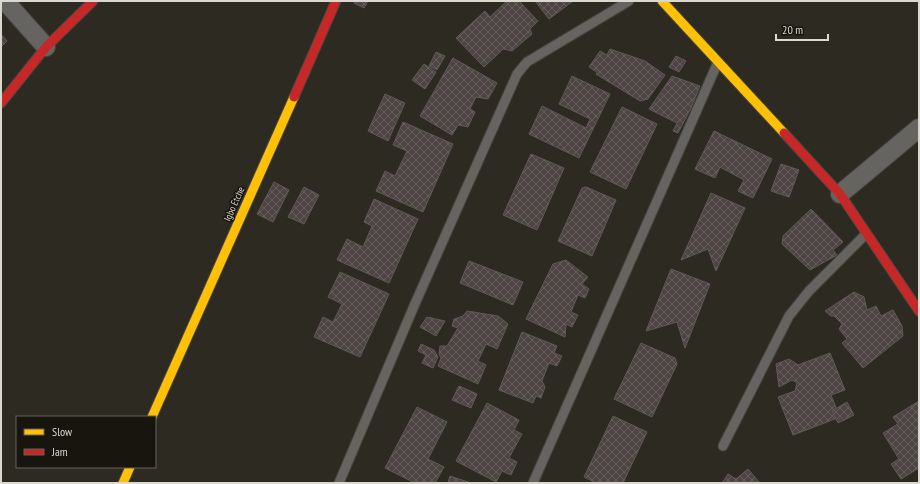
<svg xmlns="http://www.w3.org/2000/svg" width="920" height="484" viewBox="0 0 920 484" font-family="'PT Sans Narrow',sans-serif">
<defs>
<pattern id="building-cross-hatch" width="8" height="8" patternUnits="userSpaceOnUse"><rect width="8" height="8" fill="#4d4443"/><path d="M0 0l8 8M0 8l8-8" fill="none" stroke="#665e5d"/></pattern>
</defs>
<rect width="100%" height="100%" fill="#2d2a22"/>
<!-- building -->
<g fill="url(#building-cross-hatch)" stroke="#5f5a58">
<polygon points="355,1 368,1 364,8 354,3"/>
<polygon points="507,1 519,1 538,21 530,29 532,34 512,51 503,49 484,67 456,38 485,11 490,17"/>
<polygon points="535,1 573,1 549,19"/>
<polygon points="1,34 7,41 1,47"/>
<polygon points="610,49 645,61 665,75 648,99 640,101 596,74 597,72 589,67 600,51 607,55"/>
<polygon points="436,52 445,56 437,70 429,66"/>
<polygon points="676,56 686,61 679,72 669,67"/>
<polygon points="453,58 497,83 488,99 476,97 470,109 475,112 468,127 458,125 452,135 420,116"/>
<polygon points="424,64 436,72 425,89 412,80"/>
<polygon points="572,76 610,94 579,158 529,134 542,106 586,128 590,119 559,104"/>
<polygon points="672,76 700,86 691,108 678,133 673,131 677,123 649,109"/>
<polygon points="385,94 405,103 388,141 368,131"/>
<polygon points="622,107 657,124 626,189 590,172"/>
<polygon points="403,122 453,144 423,212 376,191 385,171 395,176 407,151 393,145"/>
<polygon points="714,131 772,159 753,198 738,191 744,180 720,167 715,178 695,169"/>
<polygon points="531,154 564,168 537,230 503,215"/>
<polygon points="781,164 799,170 789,197 771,191"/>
<polygon points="274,182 289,190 273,222 257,214"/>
<polygon points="304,187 319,195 304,224 288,217"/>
<polygon points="586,187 616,200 592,256 558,241 582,188"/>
<polygon points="711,193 745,208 716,271 708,249 681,260"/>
<polygon points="374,199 418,219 389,283 337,260 347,239 363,247 372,226 364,222"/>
<polygon points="811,209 843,242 833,250 837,255 810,270 782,244 783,236"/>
<polygon points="566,260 588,277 582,284 589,289 585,298 578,295 571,312 578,315 572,327 566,324 565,337 526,319 553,264"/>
<polygon points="469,261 523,282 513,305 460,283"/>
<polygon points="671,269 710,284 685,348 677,322 646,331"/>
<polygon points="340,272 389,294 360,357 314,337 323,317 333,322 342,304 328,297"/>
<polygon points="854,292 864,297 867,310 876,306 881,316 893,310 902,326 903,336 863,368 842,343 847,339 839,329 842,324 834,316 831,316 825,311"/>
<polygon points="467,311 498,316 508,324 497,349 486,344 478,361 486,365 478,384 438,366 441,358 439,354 440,346 447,346 458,328 452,326 454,319 463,316"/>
<polygon points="427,317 445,321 436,336 420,327"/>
<polygon points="522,332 557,346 554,353 562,356 557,366 549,363 542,381 545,387 541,398 536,396 533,403 499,390"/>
<polygon points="641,343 675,358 677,364 652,417 614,399"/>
<polygon points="421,344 434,350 438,357 433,368 422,363 426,355 418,351"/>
<polygon points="830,353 845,390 831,395 840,417 793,435 778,397 795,391 797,383 792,380 779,387 776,364 789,359 798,365"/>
<polygon points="459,386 477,394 471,408 452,400"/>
<polygon points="919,401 919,468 901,479 891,464 899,459 883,433 898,424 893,417"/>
<polygon points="847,402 854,415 838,423 832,411"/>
<polygon points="487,403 519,420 514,430 522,434 509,458 517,462 511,475 502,471 496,482 456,461"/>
<polygon points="417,407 447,422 428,459 444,467 435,483 415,483 385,468"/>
<polygon points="613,416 647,432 623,483 596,483 584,477"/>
<polygon points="748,469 760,483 722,483 728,474 736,479"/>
<polygon points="450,476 471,483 448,483"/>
</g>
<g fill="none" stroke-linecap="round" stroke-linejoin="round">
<!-- lane casing -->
<g stroke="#48453f" stroke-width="11">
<g id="lane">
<polyline points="723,446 789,316 809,291 866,234"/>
<polyline points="339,483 414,306 517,74 527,62 629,1"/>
<polyline points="533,483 718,62"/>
</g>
</g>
<!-- street casing -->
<g stroke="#48453f" stroke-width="20">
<g id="street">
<polyline points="5,1 46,47"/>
<polyline points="840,194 919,128"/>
</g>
</g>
<!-- slow casing -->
<g stroke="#48453f" stroke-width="11">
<g id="slow">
<polyline points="662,1 784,133"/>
<polyline points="152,417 294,97"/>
<polyline points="123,483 130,467"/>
</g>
</g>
<!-- jam casing -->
<g stroke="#48453f" stroke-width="11">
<g id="jam">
<polyline points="294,97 336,1"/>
<polyline points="1,103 46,47 93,1"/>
<polyline points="784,133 840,194 919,311"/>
</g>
</g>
<!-- lane -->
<use href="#lane" stroke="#666460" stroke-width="9"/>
<!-- street -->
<use href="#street" stroke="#666460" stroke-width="18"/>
<!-- slow -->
<use href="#slow" stroke="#ffc107" stroke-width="9"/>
<!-- jam -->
<use href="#jam" stroke="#c62828" stroke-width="9"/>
</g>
<g text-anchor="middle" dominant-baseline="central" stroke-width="3" stroke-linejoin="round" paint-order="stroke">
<!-- street labels -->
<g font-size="10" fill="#dbd8cf" stroke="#17150e">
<text transform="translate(234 204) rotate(-66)">Igbo Etche</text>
</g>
</g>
<!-- border -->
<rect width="920" height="484" fill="none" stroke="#dbd8cf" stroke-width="4"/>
<!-- legend -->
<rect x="16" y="416" width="140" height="52" fill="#17150e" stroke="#65635b"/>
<rect x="24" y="429" width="20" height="6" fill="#ffc107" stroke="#65635b"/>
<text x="52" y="436" font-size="12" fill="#dbd8cf">Slow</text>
<rect x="24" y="449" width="20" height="6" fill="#c62828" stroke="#65635b"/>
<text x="52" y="456" font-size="12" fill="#dbd8cf">Jam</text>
<!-- scale -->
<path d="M776 34v6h52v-6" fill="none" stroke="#dbd8cf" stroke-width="2"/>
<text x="782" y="34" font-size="12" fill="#dbd8cf" stroke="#17150e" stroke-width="3" paint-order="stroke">20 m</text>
</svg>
